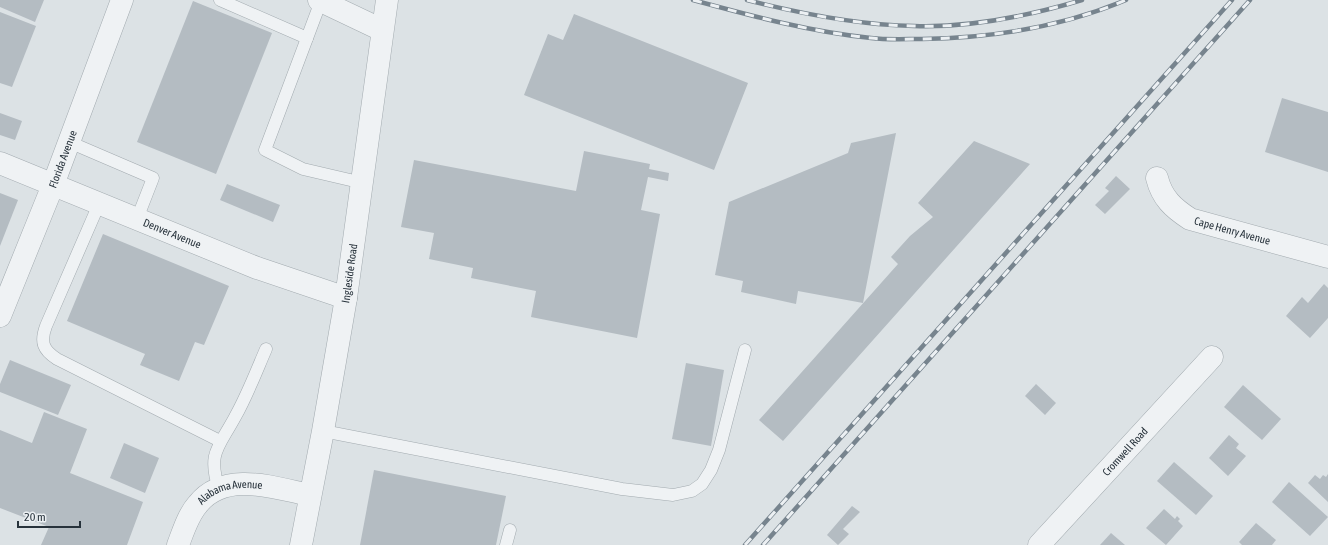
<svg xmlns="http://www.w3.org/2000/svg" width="1328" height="545" viewBox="0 0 1328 545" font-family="'Asap Condensed',sans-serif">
<rect width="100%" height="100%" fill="#dce2e5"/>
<!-- building -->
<g fill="#b4bcc2">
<polygon points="0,0 44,0 35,22 0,7"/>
<polygon points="193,1 272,33 216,174 137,142"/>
<polygon points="0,12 36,26 12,87 0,83"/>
<polygon points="574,14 748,83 714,170 524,95 548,34 563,40"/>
<polygon points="1282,98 1328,112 1328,172 1265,152"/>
<polygon points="0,113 22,121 15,140 0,135"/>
<polygon points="896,133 863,303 798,291 796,304 741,292 743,281 715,275 729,202 848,153 851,143"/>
<polygon points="974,141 1030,164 783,441 759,420 898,264 891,257 910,236 933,217 918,203"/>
<polygon points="584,151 650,164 649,169 669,173 668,181 648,177 641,210 660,214 637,338 531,317 536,291 471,278 473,268 429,259 434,233 401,227 414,160 576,191"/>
<polygon points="1116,176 1130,189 1105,214 1095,205 1109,191 1105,188"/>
<polygon points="227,184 280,205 273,222 220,200"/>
<polygon points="0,193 18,200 0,246"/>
<polygon points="103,234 229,286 204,345 195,342 179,381 140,365 145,354 67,321"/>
<polygon points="1324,284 1328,288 1328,318 1310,338 1286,316 1302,297 1308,303"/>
<polygon points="10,360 71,385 58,415 0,392 0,384"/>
<polygon points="686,363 724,370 711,446 672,439"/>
<polygon points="1036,384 1056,403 1045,415 1025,396"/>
<polygon points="1243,385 1281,419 1262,440 1224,407"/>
<polygon points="44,412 87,429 70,473 143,502 127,545 41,545 49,527 0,508 0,430 32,443"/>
<polygon points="1229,435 1239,444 1236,448 1246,456 1228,476 1209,458"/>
<polygon points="124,443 159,458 145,493 110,478"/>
<polygon points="1174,462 1213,496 1196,515 1157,481"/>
<polygon points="374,470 506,496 496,545 360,545"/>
<polygon points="1328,474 1328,502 1308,483 1315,475 1320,479 1323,475 1326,477"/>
<polygon points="1289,482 1328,517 1310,536 1272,502"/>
<polygon points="852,506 860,512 843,529 849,534 838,545 827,535"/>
<polygon points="1164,509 1175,519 1177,516 1180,519 1178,521 1183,526 1166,545 1146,528"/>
<polygon points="1256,523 1276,540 1272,545 1242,545 1239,542"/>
<polygon points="1111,533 1125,545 1100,545"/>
</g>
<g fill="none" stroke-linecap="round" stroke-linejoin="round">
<!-- service casing -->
<g stroke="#a2aaaf" stroke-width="13">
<g id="service">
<polyline points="220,0 307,38"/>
<polyline points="321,1 265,150 303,169 363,183"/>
<polyline points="69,142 153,178 137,219"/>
<path d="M99 204 46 326C40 342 43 350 57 359L220 441"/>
<polyline points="323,431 622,489 673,495 692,491 702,484 711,470 719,450 745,350"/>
<path d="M219 489C207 453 219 447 235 417 247 396 256 372 266 349"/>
<polyline points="506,545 510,530"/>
</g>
</g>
<!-- minor casing -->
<g stroke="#a2aaaf" stroke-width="23">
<g id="minor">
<path id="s1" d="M0 163 257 268 346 298"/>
<path id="s2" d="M1157 178C1162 198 1173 208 1190 219L1328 257"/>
<path id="s3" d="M0 316 53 185 122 0"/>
<path id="s4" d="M178 545C183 532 188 515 198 504 225 470 275 488 310 495"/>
<path id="s5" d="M1039 545 1212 357"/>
</g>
</g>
<!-- tertiary casing -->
<g stroke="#a2aaaf" stroke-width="23">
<g id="tertiary">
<polyline points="319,0 382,30"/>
<path id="s6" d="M301 545 323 431 346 298 387 0"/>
</g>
</g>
<!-- service -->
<use href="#service" stroke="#eff2f4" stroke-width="12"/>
<!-- minor -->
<use href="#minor" stroke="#eff2f4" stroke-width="22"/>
<!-- tertiary -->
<use href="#tertiary" stroke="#eff2f4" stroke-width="22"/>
<!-- rail casing -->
<g stroke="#77848e" stroke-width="4.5">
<g id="rail">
<path d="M693 0C752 16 811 32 871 38 887 40 905 39 922 39 991 38 1062 27 1126 0"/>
<path d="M747 0C802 14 858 25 914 26 971 28 1028 16 1082 0"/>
<polyline points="745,545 1232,0"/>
<polyline points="763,545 1250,0"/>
</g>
</g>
<!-- rail -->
<use href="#rail" stroke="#ecf0f3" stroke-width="3" stroke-dasharray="9" stroke-linecap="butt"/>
</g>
<g text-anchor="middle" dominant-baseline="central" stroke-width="4" stroke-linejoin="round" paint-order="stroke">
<!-- street labels -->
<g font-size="11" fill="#27323b" stroke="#ecf0f3">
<text stroke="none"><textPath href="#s3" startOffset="169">Florida Avenue</textPath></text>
<text stroke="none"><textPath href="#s2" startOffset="98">Cape Henry Avenue</textPath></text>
<text stroke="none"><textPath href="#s1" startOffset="186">Denver Avenue</textPath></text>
<text stroke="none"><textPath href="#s6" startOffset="276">Ingleside Road</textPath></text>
<text stroke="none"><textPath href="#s5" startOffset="127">Cromwell Road</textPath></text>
<text stroke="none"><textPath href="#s4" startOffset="82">Alabama Avenue</textPath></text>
</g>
</g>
<!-- scale -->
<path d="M18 521v6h62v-6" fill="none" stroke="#27323b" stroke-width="2"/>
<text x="24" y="521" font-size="12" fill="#27323b" stroke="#ecf0f3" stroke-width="3" paint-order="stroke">20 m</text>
</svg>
